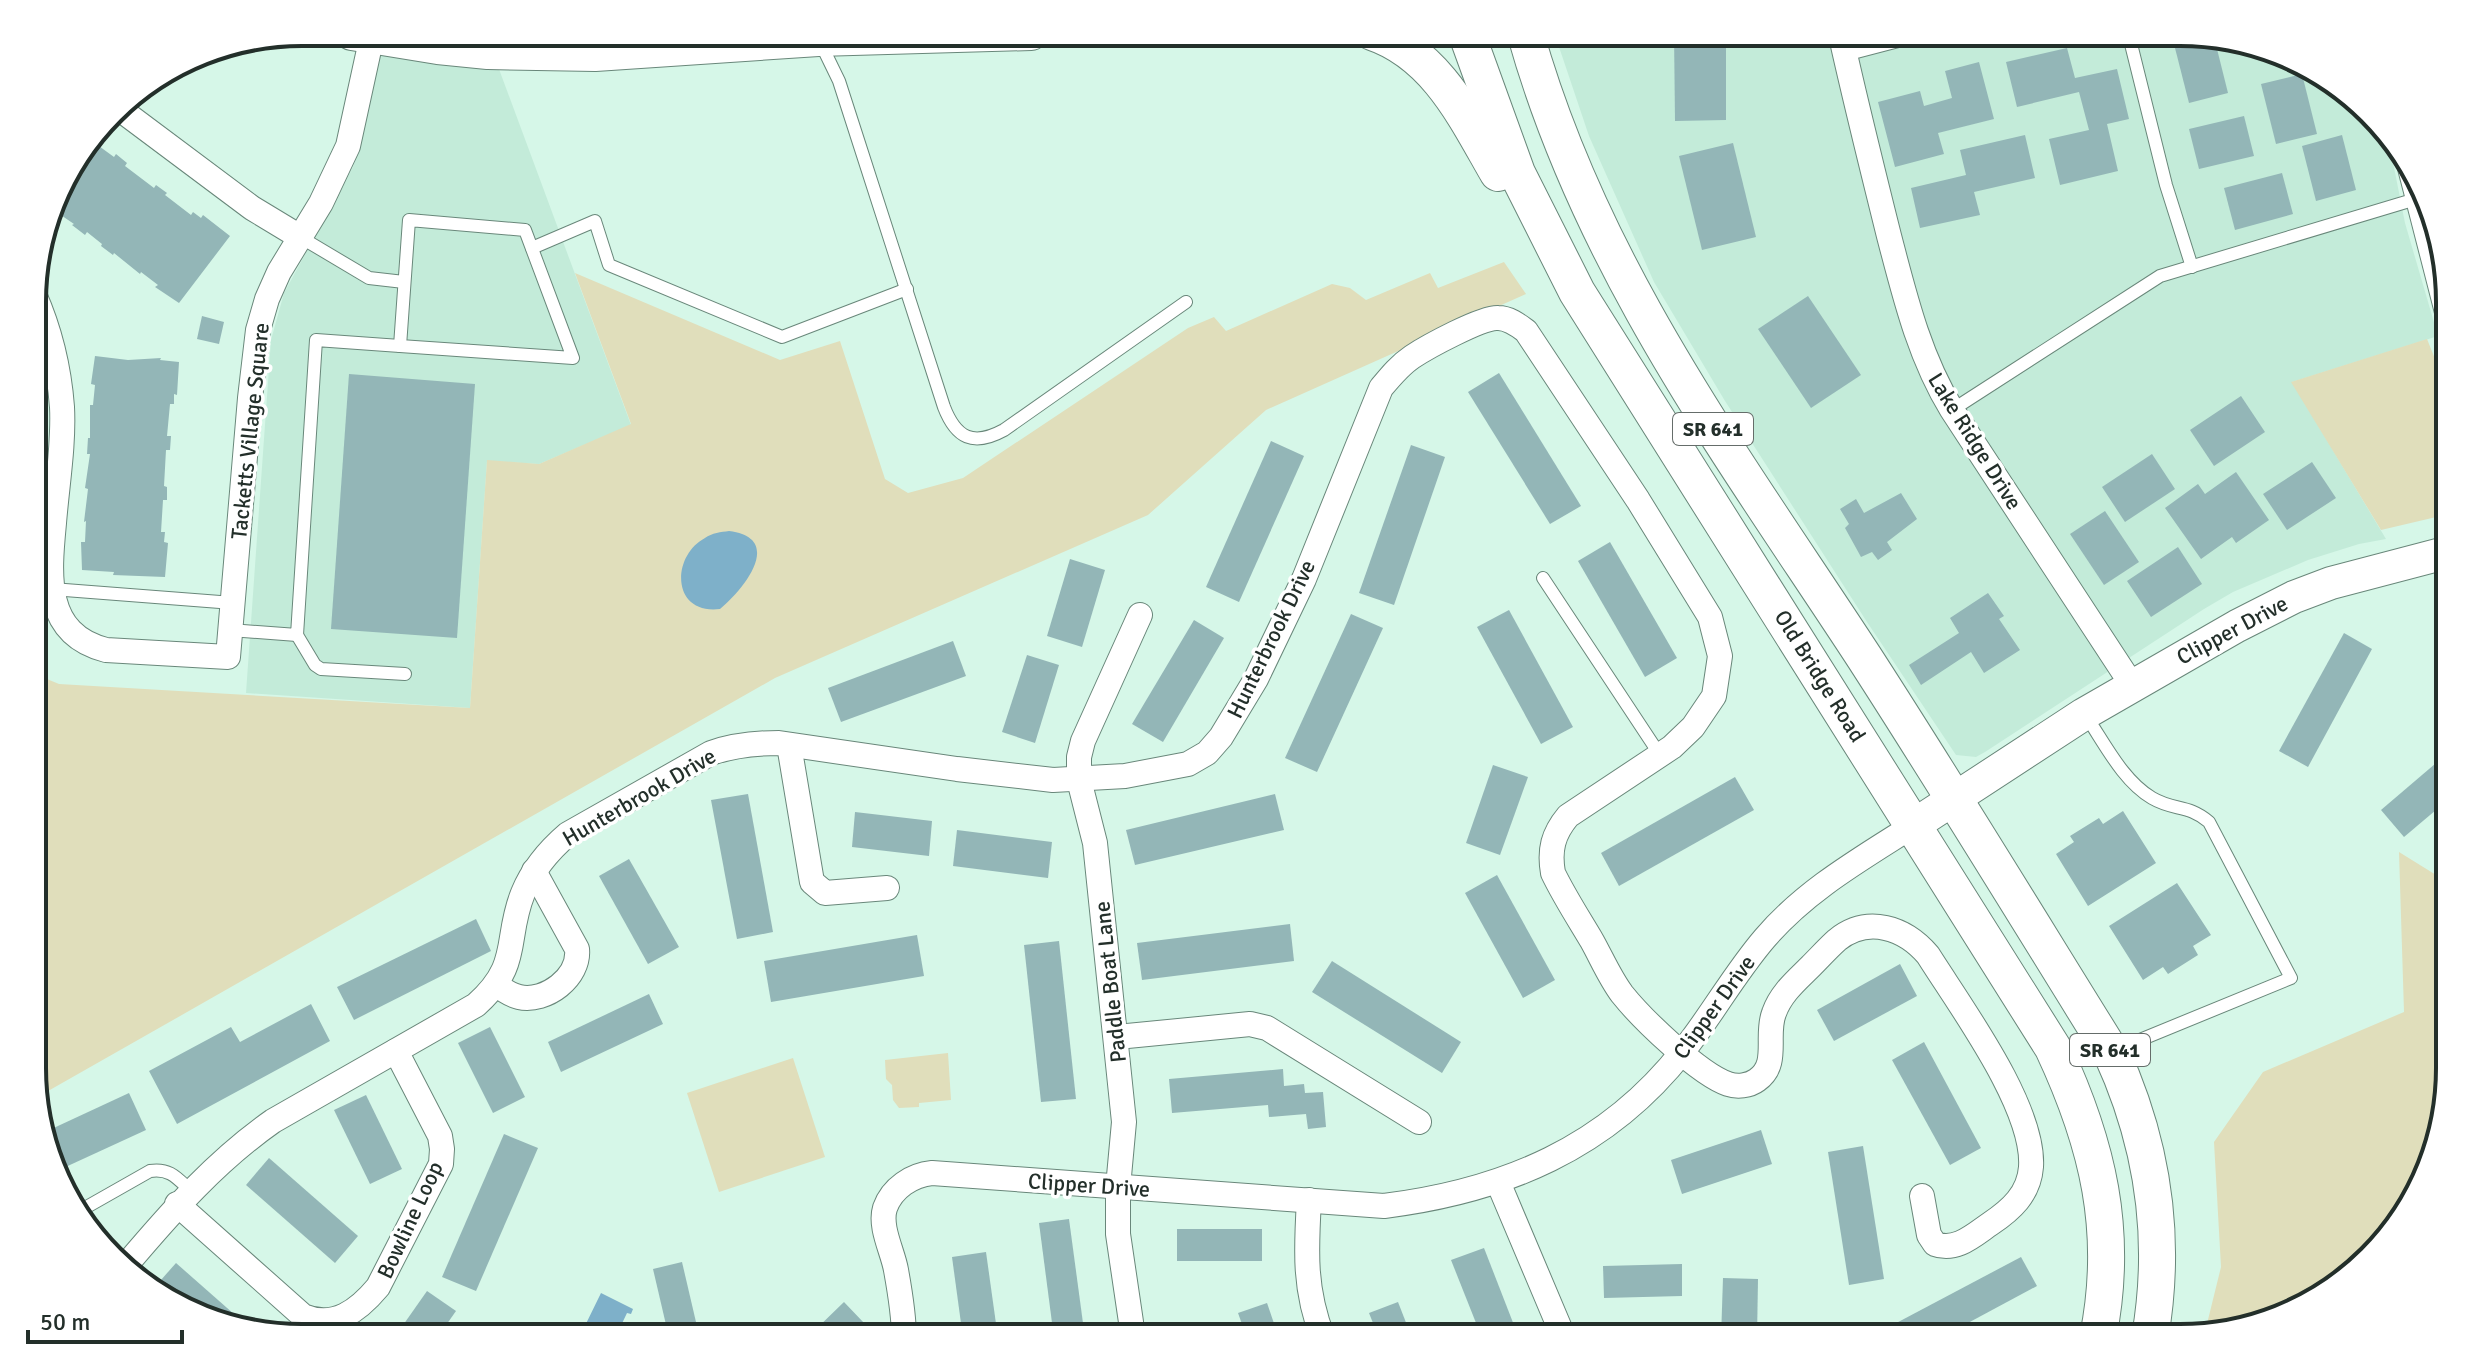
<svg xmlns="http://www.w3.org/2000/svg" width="2482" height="1370" viewBox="0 0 2482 1370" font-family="Signika,sans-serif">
<rect width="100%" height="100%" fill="#d6f7e8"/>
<!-- built -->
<g fill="#c3ebd9">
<polygon points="1554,32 2181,32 2315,68 2388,137 2405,223 2438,336 2292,382 2386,539 2359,544 2308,560 2233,592 2204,609 1985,752 1976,757 1956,755 1867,622 1725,401 1654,282 1589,136"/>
<polygon points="382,48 496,61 631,425 539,464 487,461 470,708 246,693 271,340 284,293 353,167 361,145"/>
</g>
<!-- green -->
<g fill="#e0debb">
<polygon points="1504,262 1526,294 1266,410 1148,515 775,678 34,1099 34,666 42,677 59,684 470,708 487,460 539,464 631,424 575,273 780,360 840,341 885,479 908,493 963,478 1188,328 1214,317 1226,331 1332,284 1350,288 1366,300 1430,273 1438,288"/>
<polygon points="2427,339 2449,394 2449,514 2381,530 2291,382"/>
<polygon points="2399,852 2449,883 2449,1086 2414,1203 2316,1302 2204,1336 2221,1267 2214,1142 2263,1072 2404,1012"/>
<polygon points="948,1053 951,1100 919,1103 919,1107 899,1108 893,1100 892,1085 886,1079 885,1060"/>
<polygon points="793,1058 825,1157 719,1192 687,1093"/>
</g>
<!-- water -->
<g fill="#7eb0c9">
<path d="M729 531C785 538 744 589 720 609 671 615 671 556 705 538 712 533 721 532 729 531Z"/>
<polygon points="601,1293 633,1309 631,1314 627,1313 615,1338 579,1338"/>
</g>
<!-- building -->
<g fill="#93b6b7">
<polygon points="1674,32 1726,32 1726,120 1675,121"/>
<polygon points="2209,40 2215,41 2228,93 2189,103 2175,48"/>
<polygon points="2067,48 2075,78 2117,69 2129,119 2107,124 2118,171 2060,185 2049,139 2089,130 2079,92 2017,107 2006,62"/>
<polygon points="1979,62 1994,119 1938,133 1944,154 1895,167 1878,102 1920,91 1924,106 1952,98 1945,71"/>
<polygon points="2302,74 2317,134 2276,144 2261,84"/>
<polygon points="2244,116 2254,156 2199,169 2189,129"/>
<polygon points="2025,135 2035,178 1974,192 1980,215 1920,228 1911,188 1966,175 1960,150"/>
<polygon points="2342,135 2356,190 2316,201 2302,146"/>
<polygon points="92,141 114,157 116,154 127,163 125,166 154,188 156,185 167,193 165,195 191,215 193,212 201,218 203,215 230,236 179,303 155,287 158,285 141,272 140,274 114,253 113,255 101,246 102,244 87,232 85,235 72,225 74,224 52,209 60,182"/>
<polygon points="1733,143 1756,237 1702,250 1679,156"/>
<polygon points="2282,173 2293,214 2235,230 2224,188"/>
<polygon points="1808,296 1861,375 1811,408 1758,329"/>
<polygon points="202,316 224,322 219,344 197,339"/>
<polygon points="95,356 128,360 161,358 160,360 179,362 177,395 174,394 174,404 170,404 167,436 171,436 170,450 166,450 164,486 167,487 167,500 163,500 161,532 165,532 164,542 168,543 165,577 113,575 114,572 82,570 81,542 85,542 86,521 84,522 88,489 85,488 90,454 87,454 88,438 90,438 90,405 93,405 95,385 91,384"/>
<polygon points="1499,373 1581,506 1550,524 1468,392"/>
<polygon points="349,374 475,384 457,638 331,629"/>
<polygon points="2241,396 2265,432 2214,466 2190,430"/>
<polygon points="1271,441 1304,456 1239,602 1206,587"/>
<polygon points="1411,445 1445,457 1394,605 1359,593"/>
<polygon points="2152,454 2175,489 2125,522 2102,487"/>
<polygon points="2312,462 2336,498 2287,530 2263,494"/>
<polygon points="2236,472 2269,520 2236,543 2232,537 2201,559 2165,508 2198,484 2205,494"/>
<polygon points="1901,493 1917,519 1887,542 1892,550 1878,560 1872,552 1861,557 1845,528 1849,524 1840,509 1856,499 1864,513"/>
<polygon points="2105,511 2139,562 2104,585 2070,534"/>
<polygon points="1610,542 1677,658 1645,677 1578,561"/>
<polygon points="2178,547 2202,584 2151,617 2127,581"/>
<polygon points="1070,559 1105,570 1082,647 1047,636"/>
<polygon points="1988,593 2004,616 1999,619 2020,650 1984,673 1971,652 1921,685 1909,665 1959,633 1950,618"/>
<polygon points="1509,610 1573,727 1541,744 1477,627"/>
<polygon points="1351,614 1383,628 1317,772 1285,758"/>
<polygon points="1194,620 1224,638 1163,742 1132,724"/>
<polygon points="2344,633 2372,649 2308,767 2279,751"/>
<polygon points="953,641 966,676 841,722 828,688"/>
<polygon points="1027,655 1059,665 1035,743 1002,732"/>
<polygon points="2449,752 2449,799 2404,837 2381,810"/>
<polygon points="1493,765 1528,777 1500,855 1466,843"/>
<polygon points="1735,777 1754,810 1619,886 1601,853"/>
<polygon points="748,794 773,932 737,939 711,800"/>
<polygon points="1275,794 1284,830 1135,865 1126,830"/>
<polygon points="2123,811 2156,863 2088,906 2056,854 2074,842 2070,836 2099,818 2103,824"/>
<polygon points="855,812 932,821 929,856 852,847"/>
<polygon points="957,830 1052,842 1048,878 953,866"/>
<polygon points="629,859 679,947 648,964 599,876"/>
<polygon points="1497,875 1555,980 1523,998 1465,893"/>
<polygon points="2177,883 2211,935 2193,946 2198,955 2168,974 2163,967 2143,980 2109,926"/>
<polygon points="476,919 491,951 354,1020 337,987"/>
<polygon points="1290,924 1294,961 1142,980 1137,943"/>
<polygon points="917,935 924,976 771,1002 764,961"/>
<polygon points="1059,941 1076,1099 1041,1102 1024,945"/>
<polygon points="1332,961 1461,1042 1442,1073 1312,992"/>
<polygon points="1900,964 1917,996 1834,1041 1817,1010"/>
<polygon points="649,994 663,1024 561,1072 548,1042"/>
<polygon points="311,1004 330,1041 177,1124 149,1071 231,1027 240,1042"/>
<polygon points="490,1027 525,1097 493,1113 458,1043"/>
<polygon points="1924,1042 1981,1148 1950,1165 1892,1060"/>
<polygon points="1283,1069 1284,1086 1304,1084 1305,1093 1323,1092 1326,1127 1308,1129 1306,1114 1269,1117 1268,1105 1172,1113 1169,1079"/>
<polygon points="129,1093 146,1130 59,1170 45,1132"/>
<polygon points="366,1095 402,1169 370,1184 334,1110"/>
<polygon points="1761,1130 1772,1164 1682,1194 1671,1160"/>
<polygon points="504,1134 538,1148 476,1291 442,1277"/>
<polygon points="1863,1146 1884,1279 1849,1285 1828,1152"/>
<polygon points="269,1158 358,1236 335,1263 246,1185"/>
<polygon points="1069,1219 1085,1338 1054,1338 1039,1223"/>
<rect x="1177" y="1229" width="85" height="32"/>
<polygon points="1484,1248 1519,1338 1482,1338 1451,1260"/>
<polygon points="986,1252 998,1338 963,1338 952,1257"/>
<polygon points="2021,1257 2037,1286 1940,1338 1868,1338"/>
<polygon points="682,1262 696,1322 667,1329 653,1269"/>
<polygon points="176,1263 243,1322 167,1302 153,1289"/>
<polygon points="1682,1264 1682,1296 1604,1298 1603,1266"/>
<polygon points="1723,1278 1758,1279 1757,1338 1721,1338"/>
<polygon points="427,1291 456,1311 437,1338 394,1338"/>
<polygon points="844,1302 864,1323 850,1336 852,1338 817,1338 812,1333"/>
<polygon points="1398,1302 1412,1338 1379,1338 1369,1313"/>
<polygon points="1267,1303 1279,1338 1247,1338 1238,1313"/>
</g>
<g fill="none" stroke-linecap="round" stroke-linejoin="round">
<!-- lane casing -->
<g stroke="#69877a" stroke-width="14">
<g id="lane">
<polyline points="2128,32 2166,185 2192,267"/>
<path d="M821 44 839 81 944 407C956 438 973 447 1004 430L1186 302"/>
<polyline points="1845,55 1933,32"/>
<polygon points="409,220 525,230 573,358 400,346"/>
<polyline points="300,237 369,278 404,282"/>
<polyline points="532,248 595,221 609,265 782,337 907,289"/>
<polyline points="1952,410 2160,276 2416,199"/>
<polyline points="1543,578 1660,755"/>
<polyline points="52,589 233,603"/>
<polyline points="230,630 297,635 316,340 400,346"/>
<polyline points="297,635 315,665 321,669 405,674"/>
<path d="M2086 716C2105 744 2123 781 2152 798 2174 811 2188 804 2209 822L2291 978 2113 1051"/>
<path d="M76 1213 150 1171C170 1168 177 1178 191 1191"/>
</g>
</g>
<!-- street casing -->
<g stroke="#69877a" stroke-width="26">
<g id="street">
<path d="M1840 32C1855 100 1872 168 1889 236 1905 297 1919 356 1952 410L2132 685"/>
<polyline points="117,107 252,208 300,237"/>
<polyline points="2409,164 2449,320"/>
<path d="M34 294C50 330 59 367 62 407 64 445 57 485 54 523 49 575 43 634 106 650L228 657 250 398 258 330 267 299 279 272 321 203 348 146 372 36"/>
<polyline points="789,745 812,882 825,893 887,888"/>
<path d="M496 984C503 990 510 995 519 997 546 1003 580 977 577 949L534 871"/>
<polyline points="1117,1037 1250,1024 1267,1028 1419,1122"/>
<polyline points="1498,1182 1564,1338"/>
<path d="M1309 1200C1306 1251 1304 1290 1323 1338"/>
<path d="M177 1204 303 1316C334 1329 358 1311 378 1287L441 1164 442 1149 440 1136 396 1051"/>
<path d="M127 1264C172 1211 216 1161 273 1121L476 1005C522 964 504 940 523 893 533 869 548 851 568 834L711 753C734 745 755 743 779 743L957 769 1053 780 1125 776 1188 764 1207 753 1221 737 1256 679 1304 579 1381 388C1391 376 1400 365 1412 357 1427 347 1482 317 1498 318 1509 318 1518 325 1526 331L1638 500 1710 617 1720 656 1714 696 1693 727 1672 747 1568 816C1553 834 1549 850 1553 873 1564 896 1579 919 1592 941 1602 959 1610 978 1622 994 1642 1019 1699 1074 1728 1084 1737 1087 1749 1086 1757 1080 1780 1064 1765 1036 1774 1013 1781 993 1797 980 1811 966 1820 957 1828 948 1837 940 1868 915 1905 928 1928 955 1960 1006 2035 1107 2031 1167 2029 1194 2011 1210 1990 1224 1974 1235 1956 1252 1935 1244L1929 1235 1922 1196"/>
<polyline points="1131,1322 1118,1234 1118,1187 1124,1122 1095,843 1079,780 1079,757 1083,741 1140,615"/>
<path d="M904 1338C904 1315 900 1292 896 1270 893 1252 879 1227 885 1208 892 1188 912 1175 932 1173L1384 1206C1504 1191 1607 1148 1683 1051 1712 1015 1734 974 1765 938 1806 890 1861 859 1914 825"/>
</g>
</g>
<!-- secondary casing -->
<g stroke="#69877a" stroke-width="34">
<polyline id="secondary" points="1914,825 2084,714 2237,626 2294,597 2331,583 2449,552"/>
</g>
<!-- primary casing -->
<g stroke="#69877a" stroke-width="38">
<g id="primary">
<polyline points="352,32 438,46 488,51 595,53 818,38 1031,32"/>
<path d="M1372 32C1437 54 1466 118 1498 173"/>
<path d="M1466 32 1517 173 1577 292 2053 1048C2098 1144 2119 1232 2098 1337"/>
<path d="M1525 32C1591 268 1732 455 1864 657 1948 787 2029 920 2111 1052 2153 1143 2167 1238 2150 1337"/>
</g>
</g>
<!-- lane -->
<use href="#lane" stroke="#fff" stroke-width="12"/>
<!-- street -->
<use href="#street" stroke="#fff" stroke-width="24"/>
<!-- secondary -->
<use href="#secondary" stroke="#fff" stroke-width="32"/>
<!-- primary -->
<use href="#primary" stroke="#fff" stroke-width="36"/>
</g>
<g text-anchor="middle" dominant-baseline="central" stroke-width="7" stroke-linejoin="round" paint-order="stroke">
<!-- shield labels -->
<g fill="#fff" stroke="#656d6a" stroke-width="2">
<rect x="1673" y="413" width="80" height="32" rx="6"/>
<rect x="2070" y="1034" width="80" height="32" rx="6"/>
</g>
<g font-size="20" font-weight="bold" fill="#232f2a">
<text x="1713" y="429">SR 641</text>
<text x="2110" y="1050">SR 641</text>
</g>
<!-- street labels -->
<g font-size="22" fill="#232f2a" stroke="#fff">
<text transform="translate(250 431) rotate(-84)">Tacketts Village Square</text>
<text transform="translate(1975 441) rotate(58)">Lake Ridge Drive</text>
<text transform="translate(2232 630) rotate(-28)">Clipper Drive</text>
<text transform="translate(1271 639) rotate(-64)">Hunterbrook Drive</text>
<text transform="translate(1820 676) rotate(58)">Old Bridge Road</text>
<text transform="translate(639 797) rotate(-30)">Hunterbrook Drive</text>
<text transform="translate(1110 982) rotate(-96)">Paddle Boat Lane</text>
<text transform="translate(1714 1007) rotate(-54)">Clipper Drive</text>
<text transform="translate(1089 1185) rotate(4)">Clipper Drive</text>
<text transform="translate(410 1220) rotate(-65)">Bowline Loop</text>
</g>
</g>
<!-- crop -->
<path d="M0 0H2482V1370H0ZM302 46H2180A256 256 0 0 1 2436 302V1068A256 256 0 0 1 2180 1324H302A256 256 0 0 1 46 1068V302A256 256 0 0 1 302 46Z" fill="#fff" fill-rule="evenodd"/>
<path fill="none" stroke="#232f2a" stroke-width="4" d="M302 46H2180A256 256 0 0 1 2436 302V1068A256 256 0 0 1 2180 1324H302A256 256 0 0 1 46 1068V302A256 256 0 0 1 302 46Z"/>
<!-- scale -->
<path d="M28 1330v12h154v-12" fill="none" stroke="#232f2a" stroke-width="4"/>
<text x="40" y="1330" font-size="24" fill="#232f2a" stroke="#ffffff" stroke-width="6" paint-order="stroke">50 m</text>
</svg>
